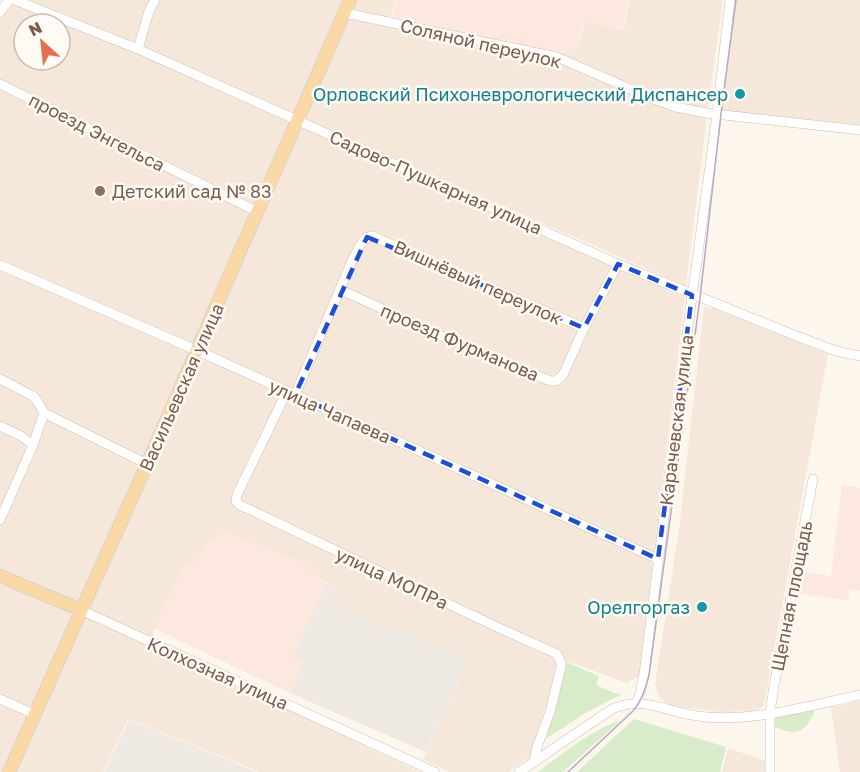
<svg xmlns="http://www.w3.org/2000/svg" width="860" height="772" viewBox="0 0 860 772" font-family="'Golos Text',sans-serif">
<rect width="100%" height="100%" fill="#fdf6ec"/>
<!-- residential -->
<g fill="#f5e8da" fill-rule="evenodd">
<polygon points="24,0 345,0 296,114"/>
<polygon points="352,0 396,0 390,19 559,54 578,46 585,21 624,29 629,0 723,0 708,109 676,104 559,55 347,11"/>
<polygon points="736,0 860,0 860,132 720,118"/>
<path d="M12 2 136 52 293 122 79 605 0 569V17ZM24 24H60V60H24Z"/>
<polygon points="347,15 558,60 707,116 686,286 302,118"/>
<polygon points="300,125 685,298 639,676 627,683 564,660 559,662 531,756 509,772 449,772 423,759 469,659 397,628 395,632 337,604 332,591 333,587 314,575 302,562 264,548 208,541 197,560 182,570 150,640 83,610"/>
<polygon points="704,307 715,308 828,354 764,705 760,709 751,711 720,712 673,706 660,699 655,684 679,530"/>
<polygon points="0,578 77,612 4,772 0,772"/>
<polygon points="82,613 420,772 260,772 128,719 103,772 10,772"/>
<polygon points="860,701 860,772 840,772 831,707"/>
<polygon points="728,748 766,761 766,772 722,772"/>
</g>
<!-- commercial -->
<g fill="#fde8e0">
<polygon points="397,0 628,0 623,28 584,21 577,46 560,53 392,19"/>
<polygon points="842,485 860,488 860,590 850,590 848,600 800,594 803,572 831,576"/>
<polygon points="226,531 264,548 302,562 314,575 326,584 292,657 303,663 290,693 155,629 182,570 197,560 208,541"/>
</g>
<!-- industrial -->
<g fill="#efe9e4">
<polygon points="326,584 333,587 332,591 341,596 338,604 395,631 397,627 469,659 426,752 290,693 303,663 292,657"/>
<polygon points="129,720 257,772 104,772"/>
</g>
<!-- green -->
<g fill="#d8ecc9">
<polygon points="564,661 599,676 596,685 614,693 622,694 587,712 546,739"/>
<path d="M815 710C807 731 796 738 774 726V718Z"/>
<polygon points="634,719 726,747 720,772 577,772"/>
<path d="M621 720 563 772H538C560 755 595 728 621 720Z"/>
</g>
<g fill="none" stroke-linecap="round" stroke-linejoin="round">
<!-- minor casing -->
<g stroke="#d1beb0" stroke-width="10">
<g id="minor">
<polyline points="15,0 138,49 618,264 799,337 836,351 860,356"/>
<polyline points="0,12 9,0"/>
<polyline points="345,13 557,57 651,98 676,107 706,113 860,130"/>
<polyline points="138,49 149,11 155,0"/>
<polyline points="0,84 258,212"/>
<polyline points="0,265 196,350 658,559"/>
<polyline points="341,290 492,359 551,381 556,381 563,375 584,328 618,264"/>
<polyline points="0,379 33,396 38,402 44,413 147,464"/>
<polyline points="287,391 237,495 236,501 240,505 497,627 557,654 561,663 561,667 550,712 536,750 534,762"/>
<path d="M295 395 352 261C357 252 361 238 372 236L584 328"/>
<polyline points="0,426 21,436 33,445 0,520"/>
<polyline points="33,445 44,413"/>
<polyline points="81,610 435,772"/>
<polyline points="0,699 34,714"/>
<polyline points="637,703 640,694 644,674 691,304 717,114 730,0"/>
<path d="M519 772 612 709C641 696 663 710 692 715 746 725 807 706 860 695"/>
<polyline points="770,772 770,713 774,686 813,479"/>
</g>
</g>
<!-- major casing -->
<g stroke="#dad1cd" stroke-width="14">
<g id="major">
<polyline points="0,576 81,610"/>
<polyline points="9,772 147,464 350,0"/>
</g>
</g>
<!-- minor -->
<use href="#minor" stroke="#fff" stroke-width="9"/>
<!-- major -->
<use href="#major" stroke="#fbd9a5" stroke-width="12"/>
<!-- tram -->
<path stroke="#b9a8c9" stroke-width="1.5" d="M568 772 634 710C642 700 646 688 649 675L700 298 722 105 736 0"/>
</g>
<!-- marked area -->
<path fill="none" stroke="#1d4ed8" stroke-width="4.5" stroke-dasharray="12 8" stroke-linejoin="round" d="M367 237 584 328 618 264 692 295 658 559 295 395Z"/>
<!-- markers -->
<g fill="#0f9aa8" stroke="#fffaf3" stroke-width="2">
<circle cx="740" cy="94" r="6"/>
<circle cx="702" cy="607" r="6"/>
</g>
<circle fill="#8d6e63" stroke="#fffaf3" stroke-width="2" cx="100" cy="191" r="6"/>
<g text-anchor="middle" dominant-baseline="central" stroke-width="5" stroke-linejoin="round" paint-order="stroke">
<!-- street labels -->
<g font-size="18" fill="#7a5c4d" stroke="#fffaf3">
<text transform="translate(481 43) rotate(13)">Соляной переулок</text>
<text transform="translate(97 132) rotate(27)">проезд Энгельса</text>
<text transform="translate(436 182) rotate(24)">Садово-Пушкарная улица</text>
<text transform="translate(478 282) rotate(24)">Вишнёвый переулок</text>
<text transform="translate(460 342) rotate(23)">проезд Фурманова</text>
<text transform="translate(181 387) rotate(-66)">Васильевская улица</text>
<text transform="translate(330 411) rotate(24)">улица Чапаева</text>
<text transform="translate(676 420) rotate(-83)">Карачевская улица</text>
<text transform="translate(392 578) rotate(25)">улица МОПРа</text>
<text transform="translate(791 596) rotate(-79)">Щепная площадь</text>
<text transform="translate(218 673) rotate(24)">Колхозная улица</text>
</g>
<!-- culture labels -->
<g font-size="18" fill="#0d838f" stroke="#fffaf3" text-anchor="end">
<text x="728" y="94">Орловский Психоневрологический Диспансер</text>
<text x="690" y="607">Орелгоргаз</text>
</g>
<!-- education labels -->
<g font-size="18" fill="#785e54" stroke="#fffaf3" text-anchor="start">
<text x="112" y="191">Детский сад № 83</text>
</g>
</g>
<!-- north arrow -->
<g transform="translate(42 42) rotate(333)"><circle r="28" fill="#fffaf3" stroke="#cabbb1" stroke-width="1.5"/>
<path d="M0-4.5L10 22L0 15L-10 22Z" fill="#e76f51"/>
<text y="-9" font-size="16" font-weight="bold" text-anchor="middle" fill="#7a5c4d">N</text>
</g>
</svg>
